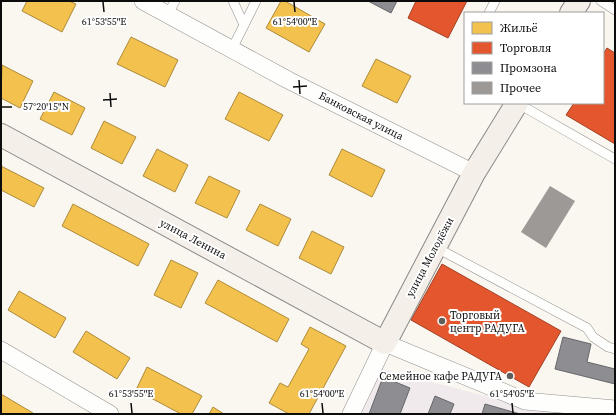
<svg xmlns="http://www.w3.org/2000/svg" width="616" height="415" viewBox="0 0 616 415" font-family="'Source Serif 4',serif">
<rect width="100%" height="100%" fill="#faf6f0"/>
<!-- industrial -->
<polygon fill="#f0eaed" points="382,369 554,414 362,414"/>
<!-- homes -->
<g fill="#f2c14e" stroke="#ad8b3a">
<polygon points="27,1 69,1 76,4 62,32 22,11"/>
<polygon points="281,1 285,1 325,24 309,52 266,28"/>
<polygon points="131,37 178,60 165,87 117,64"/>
<polygon points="376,59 411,76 397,103 362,86"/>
<polygon points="2,65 33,81 20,108 1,98"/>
<polygon points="54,92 85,108 72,135 40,119"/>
<polygon points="239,92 283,115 269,141 225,119"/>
<polygon points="104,121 136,137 122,164 91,148"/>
<polygon points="157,149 188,165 175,192 143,176"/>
<polygon points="342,149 385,170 372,197 329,175"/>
<polygon points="1,166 44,188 34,207 1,190"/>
<polygon points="209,176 240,191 227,218 195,203"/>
<polygon points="73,204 149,244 138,266 62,226"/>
<polygon points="260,204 291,219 278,246 246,230"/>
<polygon points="312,231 344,247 331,274 299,258"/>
<polygon points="171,260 198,273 181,308 154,295"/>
<polygon points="218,280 289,319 277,342 205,303"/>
<polygon points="19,291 66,318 55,338 8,310"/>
<polygon points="310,327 346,346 309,414 289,414 269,403 280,383 288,387 309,349 301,344"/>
<polygon points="86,331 130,358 117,379 73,352"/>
<polygon points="147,367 202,396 192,414 181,414 136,390"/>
<polygon points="1,394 33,413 33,414 1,414"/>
<polygon points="213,407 224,414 209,414"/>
</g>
<!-- shops -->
<g fill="#e4572e" stroke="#a34024">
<polygon points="416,1 467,1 448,38 408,18"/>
<polygon points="607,48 615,53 615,144 566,115 574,103 603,103 603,54"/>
<polygon points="442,264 561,331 529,387 411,320"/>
</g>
<!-- industry -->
<g fill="#8d8d92" stroke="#66666a">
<polygon points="368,1 397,1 391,13"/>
<polygon points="563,337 591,344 587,362 615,369 615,384 555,369"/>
<polygon points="383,377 410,388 400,414 369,414"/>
<polygon points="435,396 454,404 450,414 428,414"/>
<polygon points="485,404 520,414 482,414"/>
</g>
<!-- building -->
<polygon fill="#9c9996" points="550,186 575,201 546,248 521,232"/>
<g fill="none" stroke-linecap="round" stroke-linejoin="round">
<!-- lane casing -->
<g stroke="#93918f" stroke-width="10">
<g id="lane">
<polyline points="233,1 244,25"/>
<polyline points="601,1 615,10"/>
<polyline points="489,13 495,1"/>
<polyline points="168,14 175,1"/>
<polyline points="232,49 256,1"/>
<polyline points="517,103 615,159"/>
<polyline points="435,247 587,328 593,337 608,347 615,349"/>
</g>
</g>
<!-- street casing -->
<g stroke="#93918f" stroke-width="18">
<g id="street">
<polyline points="143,1 288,80 474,173"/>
<polyline points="1,350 110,414"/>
<polyline points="351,414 385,343 525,401 615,409"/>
</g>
</g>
<!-- secondary casing -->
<g stroke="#8a8885" stroke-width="24">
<g id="secondary">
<polyline points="571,13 579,1"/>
<polyline points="1,135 385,343 474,173 517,103"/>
</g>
</g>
<!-- lane -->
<use href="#lane" stroke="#fefefd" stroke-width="9"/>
<!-- street -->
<use href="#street" stroke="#fefefd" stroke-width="17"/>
<!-- secondary -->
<use href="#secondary" stroke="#f4f0e9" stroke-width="22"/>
</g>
<!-- ticks -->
<path fill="none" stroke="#0c0c0c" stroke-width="1.5" d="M103 2 104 12M294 2 295 12M299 80 300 94M293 87 307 86M110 93 111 107M103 100 117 99M2 107H12M131 403 132 413M322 403 323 413M512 403 513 413"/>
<!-- markers -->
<g fill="#5f5e5c" stroke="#fff" stroke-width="1.5">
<circle cx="442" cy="321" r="4"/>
<circle cx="510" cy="376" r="4"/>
</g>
<g text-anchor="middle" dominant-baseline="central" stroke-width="4" stroke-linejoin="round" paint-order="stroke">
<!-- street labels -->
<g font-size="11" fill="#0c0c0c" stroke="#fff">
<text transform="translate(361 116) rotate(27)">Банковская улица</text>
<text transform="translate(193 239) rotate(28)">улица Ленина</text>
<text transform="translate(430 257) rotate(-62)">улица Молодёжи</text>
</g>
<!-- poi labels -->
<g font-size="11" fill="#0c0c0c" stroke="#fff" text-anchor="start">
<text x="450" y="315">Торговый<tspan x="450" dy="13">центр РАДУГА</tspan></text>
<text x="502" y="376" text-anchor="end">Семейное кафе РАДУГА</text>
</g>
</g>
<g font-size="10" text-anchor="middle" fill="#0c0c0c" stroke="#fff" stroke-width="4" stroke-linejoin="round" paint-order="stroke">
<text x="104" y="25">61°53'55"E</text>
<text x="295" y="25">61°54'00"E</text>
<text x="46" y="110">57°20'15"N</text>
<text x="131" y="397">61°53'55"E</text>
<text x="322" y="397">61°54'00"E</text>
<text x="512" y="397">61°54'05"E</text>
</g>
<!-- border -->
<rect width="616" height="415" fill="none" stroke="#0c0c0c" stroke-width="4"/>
<!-- legend -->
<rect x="464" y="12" width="140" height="92" fill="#ffffff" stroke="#9e9e9e"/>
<rect x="472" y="22" width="20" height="12" fill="#f2c14e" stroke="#9e9e9e"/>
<text x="500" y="32" font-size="12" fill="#0c0c0c">Жильё</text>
<rect x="472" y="42" width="20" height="12" fill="#e4572e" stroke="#9e9e9e"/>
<text x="500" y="52" font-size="12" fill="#0c0c0c">Торговля</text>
<rect x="472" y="62" width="20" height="12" fill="#8d8d92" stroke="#9e9e9e"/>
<text x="500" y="72" font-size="12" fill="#0c0c0c">Промзона</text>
<rect x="472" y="82" width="20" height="12" fill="#9c9996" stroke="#9e9e9e"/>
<text x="500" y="92" font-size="12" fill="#0c0c0c">Прочее</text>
</svg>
